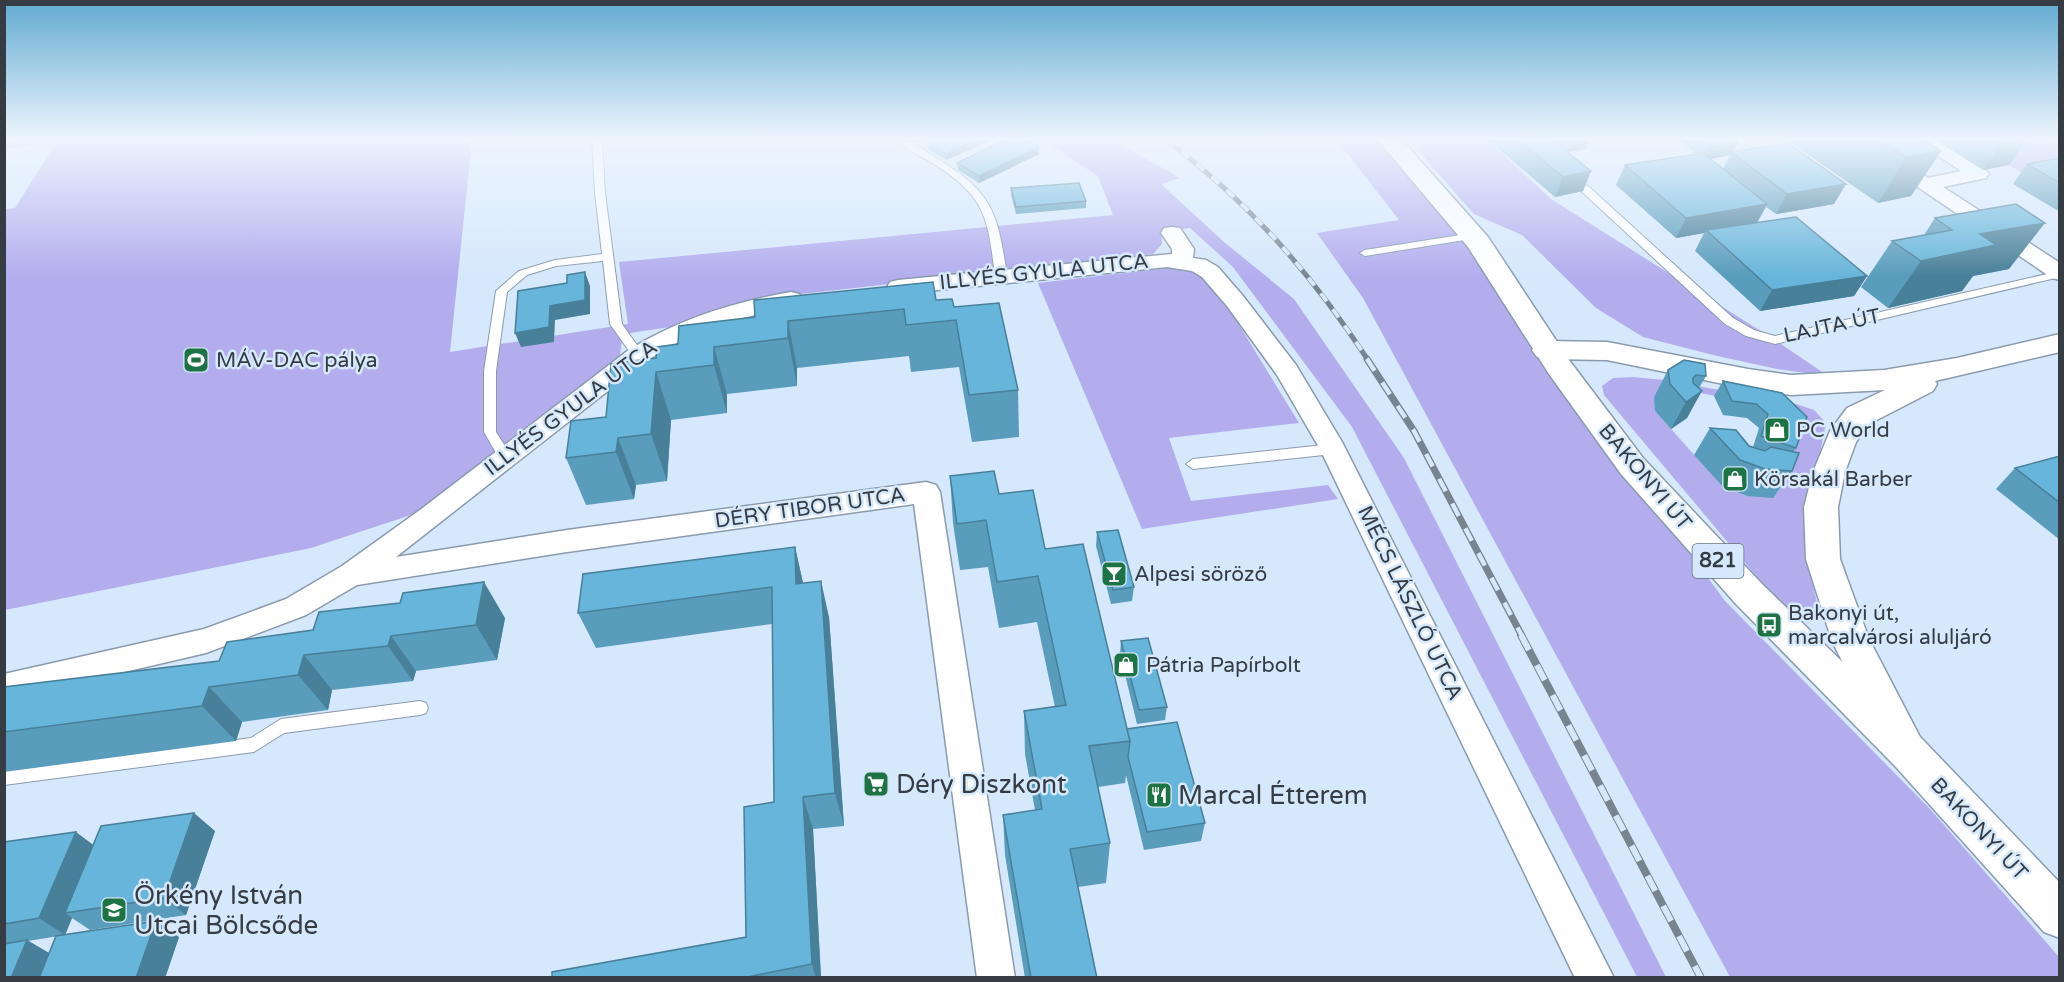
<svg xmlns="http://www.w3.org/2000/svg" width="2064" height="982" viewBox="0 0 2064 982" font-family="'Varela Round',sans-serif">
<rect width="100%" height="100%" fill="#d6e8fc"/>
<!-- green -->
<g fill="#b3adee" fill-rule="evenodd">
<polygon points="5,139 472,139 450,352 628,324 619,262 1113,215 1098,176 1041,139 1111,139 1180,178 1161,184 1224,242 1294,299 1404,458 1666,977 1637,977 1352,427 1233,267 1190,228 1161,232 1162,244 1153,254 793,295 725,319 623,334 619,361 414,514 311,548 5,610 5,209 15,208 56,143 5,149"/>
<polygon points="1336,139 1386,139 1460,229 1592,436 1681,541 1725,601 1931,810 2059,957 2059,977 1730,977 1363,298 1317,233 1399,220"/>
<polygon points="1408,139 1487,139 1551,199 1775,340 1828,376 1777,369 1713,355 1643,337 1596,308 1522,235 1474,214"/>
<polygon points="1966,139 2059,139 2059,174 2034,180"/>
<polygon points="1185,266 1211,279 1299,423 1169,438 1191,501 1328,485 1338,499 1142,529 1038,283"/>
<path d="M1633 377 1664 380 1796 404 1814 410 1826 423 1809 507 1810 571 1819 612 1817 620 1808 623 1793 618 1783 608 1604 395 1602 386 1613 378ZM1669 387 1773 407 1747 496 1722 486 1655 411Z"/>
</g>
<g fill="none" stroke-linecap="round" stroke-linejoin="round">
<!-- service casing -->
<g stroke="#8a9bad" stroke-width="2">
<g id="service">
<polygon points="592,139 602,139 605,193 622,324 644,355 638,359 634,358 610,324 603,261 556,266 527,275 507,292 496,371 496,432 512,457 505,462 500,460 484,432 484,371 496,291 519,271 555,260 602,254 595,193"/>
<path d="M895 139C911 139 923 149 936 158 993 192 998 213 1007 276L1005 278 1001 279 995 276C988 218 986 197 934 164 921 156 906 150 895 139Z"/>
<polygon points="1584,185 1588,186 1733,318 1754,330 1775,336 2060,271 2060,277 1775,344 1746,336 1725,324 1580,190 1579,188"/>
<polygon points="1473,233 1478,236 1477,238 1365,256 1360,253 1365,250"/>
<polygon points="1333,444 1340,449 1333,454 1193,469 1186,464 1193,459"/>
<polygon points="420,701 426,703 428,708 426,713 420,715 284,733 254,752 4,785 4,770 251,738 281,719"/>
</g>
</g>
<!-- minor casing -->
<g stroke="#8a9bad" stroke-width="3">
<g id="minor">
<polygon points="1847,139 1870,139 1928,178 1961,171 1913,139 1936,139 1986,170 1989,174 1986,178 1943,187 2060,263 2060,280 2052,278"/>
<polygon points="1172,227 1180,228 1194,249 1193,258 1206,260 1218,267 1243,296 1296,365 1342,442 1614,978 1575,978 1320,449 1277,375 1227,306 1202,277 1192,271 1167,267 898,294 890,292 887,287 890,282 898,280 1172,254 1172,249 1161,233 1164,228"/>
<path d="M791 292 799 294 802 299 799 304 719 324 682 340 646 361 396 557 567 530 926 482 936 485 940 492 1015 978H977L914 504 567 552 357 585 306 615 206 653 4 700V674L204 629 286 599 342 566 420 510 630 349C680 319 733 302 791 292Z"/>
</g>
</g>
<!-- tertiary casing -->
<g stroke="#8a9bad" stroke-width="3">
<polygon id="tertiary" points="2060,334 2060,352 1935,381 1937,384 1933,391 1869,424 1856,442 1845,472 1838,507 1840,559 1869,639 1921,739 1915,751 1901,756 1887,751 1832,641 1806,559 1804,507 1813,472 1830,431 1847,408 1885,390 1791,395 1748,389 1607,360 1547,359 1537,357 1532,350 1537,343 1547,341 1607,342 1748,369 1791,375 1884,370 1957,358"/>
</g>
<!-- primary casing -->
<g stroke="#8a9bad" stroke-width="3">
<polygon id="primary" points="1377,139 1401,139 1488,237 1569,360 1643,458 1762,584 1923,740 2060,883 2060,938 2044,932 1895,766 1736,604 1621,474 1549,374 1468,247"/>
</g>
<!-- service -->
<use href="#service" fill="#fff" fill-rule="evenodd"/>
<!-- minor -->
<use href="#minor" fill="#fff" fill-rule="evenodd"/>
<!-- tertiary -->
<use href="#tertiary" fill="#fff" fill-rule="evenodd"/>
<!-- primary -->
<use href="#primary" fill="#fff" fill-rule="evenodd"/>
<!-- rail-far2 casing -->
<g stroke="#798491" stroke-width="5">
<path id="rail-far2" d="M1165 139C1250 203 1310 272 1368 360"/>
</g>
<!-- rail-far1 casing -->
<g stroke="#798491" stroke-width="7">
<polyline id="rail-far1" points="1367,359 1414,431 1522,636"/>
</g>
<!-- rail casing -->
<g stroke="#798491" stroke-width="8">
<polyline id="rail" points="1521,635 1701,978"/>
</g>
<!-- rail-far2 -->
<use href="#rail-far2" stroke="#d6e8fc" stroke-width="4" stroke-dasharray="10" stroke-linecap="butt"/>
<!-- rail-far1 -->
<use href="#rail-far1" stroke="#d6e8fc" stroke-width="4.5" stroke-dasharray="14" stroke-linecap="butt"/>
<!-- rail -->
<use href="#rail" stroke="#d6e8fc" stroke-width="6" stroke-dasharray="17" stroke-linecap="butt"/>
</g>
<!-- wall -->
<g fill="#599cbb" fill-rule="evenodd">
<polygon points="994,139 946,160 928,149 928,142"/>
<polygon points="1487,139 1589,139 1586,149 1567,152 1591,171 1583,191 1555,197"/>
<path d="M1678 139H1736L1738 142 1733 152 1834 204 1776 214 1766 207 1757 223 1867 276 1854 296 1760 311 1695 251 1704 233 1676 238 1616 185 1625 165 1697 154ZM1730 155 1723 169 1710 159Z"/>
<polygon points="1785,139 1922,139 1941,151 1911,196 1878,203"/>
<polygon points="1934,139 2027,139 2009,165 1983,170"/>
<polygon points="1039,154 979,183 958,170 957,163"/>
<polygon points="2060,158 2060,212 2013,184 2027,164"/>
<polygon points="1011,188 1086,201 1086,208 1016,214 1011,195"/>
<polygon points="1935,218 2009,269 1973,276 1962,291 1888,308 1861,287 1892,241 1924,235"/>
<polygon points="936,300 954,307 1018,390 1019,437 972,442 959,367 911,372 909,356 797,368 797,386 727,394 727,413 671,420 667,481 636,485 634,499 586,505 566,458 606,417 656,358 678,344 679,326"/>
<polygon points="1668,370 1706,376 1699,388 1687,418 1671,429 1655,411 1654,397"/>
<polygon points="1723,381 1782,393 1796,448 1793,452 1792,471 1773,498 1747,496 1722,486 1694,455 1710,428 1753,447 1759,428 1747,418 1723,415 1714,396"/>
<polygon points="2060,456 2060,540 1996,489 2015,468"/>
<polygon points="950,476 999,494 1045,549 1127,729 1205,823 1201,841 1144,850 1126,775 1125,783 1098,787 1110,843 1106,883 1078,887 1097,978 1025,978 1005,855 1003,815 1035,810 1025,754 1024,711 1055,707 1037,622 999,628 988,567 960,570 953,523"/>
<polygon points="1097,532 1134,587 1132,601 1111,604 1096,546"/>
<polygon points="795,547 803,583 829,617 844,826 813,829 821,978 552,978 746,937 774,802 772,624 596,648 578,613"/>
<polygon points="505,618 497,660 416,671 413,681 332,690 328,710 242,722 236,741 4,772 4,687 219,661 313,630"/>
<polygon points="1121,641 1167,707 1165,720 1137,724 1120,654"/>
<polygon points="215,831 186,915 90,930 72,918 65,935 28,941 49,953 179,937 165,978 4,978 4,842 93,845"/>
</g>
<!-- shaded-wall -->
<g fill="#487f99">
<polygon points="917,139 925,139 917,143"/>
<polygon points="978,139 994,139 946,160 946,154"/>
<polygon points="1572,139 1589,139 1586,149 1567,152"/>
<polygon points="2027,139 2009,165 1983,170 2001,144"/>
<polygon points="1738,142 1733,153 1731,152 1730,155 1705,160 1711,146"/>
<polygon points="1039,147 1039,154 979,183 979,176"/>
<polygon points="1941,151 1911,196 1878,203 1906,157"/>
<polygon points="1591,171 1583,191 1555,197 1563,177"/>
<polygon points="1846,184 1834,204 1776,214 1787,194"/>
<polygon points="1767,204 1756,224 1706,230 1704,233 1676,238 1686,218"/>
<polygon points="2045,223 2009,269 1973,276 1962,291 1888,308 1921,261 1980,234"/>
<polygon points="585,272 590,286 590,314 555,320 554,342 521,347 515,333 550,306"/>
<polygon points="1867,276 1854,296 1760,311 1772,290"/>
<polygon points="788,321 797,368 797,386 788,338"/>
<polygon points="714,347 727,394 727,413 714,365"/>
<polygon points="656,372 671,420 667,481 651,434"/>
<polygon points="1702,391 1687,418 1671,429 1686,402"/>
<polygon points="618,438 636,485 634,499 616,452"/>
<polygon points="795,547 803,583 796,584"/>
<polygon points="821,581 829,617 844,826 835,793"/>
<polygon points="484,582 505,618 497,660 476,625"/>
<polygon points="391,636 416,671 413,681 388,646"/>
<polygon points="304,655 332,690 328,710 298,675"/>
<polygon points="209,687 242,722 236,741 202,706"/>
<polygon points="803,797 813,829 821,978 816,978 812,964"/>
<polygon points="194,813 215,831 186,915 164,898"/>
<polygon points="76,832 100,850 65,913 72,918 65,935 39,918"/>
<polygon points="156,921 179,937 165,978 136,978"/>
<polygon points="27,940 54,956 45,978 11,978"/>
</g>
<!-- building -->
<g fill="#67b5da" stroke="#487f99" stroke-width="1.5">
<polygon points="933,139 978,139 946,154 928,142"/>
<polygon points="1007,139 1025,139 1039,147 979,176 957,163"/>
<polygon points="1517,139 1551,139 1591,171 1563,177"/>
<polygon points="1702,139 1736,139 1738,142 1711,146"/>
<polygon points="1878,139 1922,139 1941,151 1906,157"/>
<polygon points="1993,139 2026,139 2001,144"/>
<polygon points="1788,143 1846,184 1787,194 1731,152"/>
<polygon points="1703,153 1767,204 1686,218 1625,165"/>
<polygon points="2060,158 2060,183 2027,164"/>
<polygon points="1079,183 1086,201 1016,207 1011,188"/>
<polygon points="2016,204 2045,223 1980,234 1996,245 1921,261 1892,241 1952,230 1935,218"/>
<polygon points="1796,217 1867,276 1772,290 1706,230"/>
<polygon points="585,272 585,300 550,306 549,327 515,333 518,291 567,283 567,275"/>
<polygon points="933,282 936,300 952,299 954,307 999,303 1018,390 969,395 956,320 906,325 904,309 788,321 788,338 714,347 714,365 656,372 651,434 618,438 616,452 566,458 571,421 606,417 611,364 656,358 657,347 678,344 679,326 755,317 754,300"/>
<polygon points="1684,360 1705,364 1706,376 1696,375 1693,378 1693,383 1702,391 1686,402 1670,384 1668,370"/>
<polygon points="1723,381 1782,393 1807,417 1796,448 1761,436 1768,414 1756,404 1732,401"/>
<polygon points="1710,428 1736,430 1749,446 1765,451 1771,447 1799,453 1792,471 1765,469 1740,460"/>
<polygon points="2060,456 2060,503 2015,468"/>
<polygon points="994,471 999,494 1033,490 1045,549 1083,544 1130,741 1089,746 1110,843 1070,849 1097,978 1031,978 1003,815 1042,809 1024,711 1066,705 1038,576 997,582 986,520 957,524 950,476"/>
<polygon points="1118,530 1134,587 1113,590 1097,532"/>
<polygon points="795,547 796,584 821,581 835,793 803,797 812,964 747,977 747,978 552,978 552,972 746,937 744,807 774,802 772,587 578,613 583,574"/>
<polygon points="484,582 476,625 391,636 388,646 304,655 298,675 209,687 202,706 4,732 4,687 219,661 227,642 313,630 319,612 400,603 403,593"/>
<polygon points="1148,638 1167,707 1139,710 1121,641"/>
<polygon points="1177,722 1205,823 1147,832 1128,757 1130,741 1127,729"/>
<polygon points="194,813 164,898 65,913 101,826"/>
<polygon points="76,832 39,918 4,924 4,842"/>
<polygon points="156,921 136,978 39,978 56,936"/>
<polygon points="27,940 11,978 4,978 4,944"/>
</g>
<!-- sky -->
<linearGradient id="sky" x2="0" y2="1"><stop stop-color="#62aad1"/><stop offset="0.5" stop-color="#edf5fe"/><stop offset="1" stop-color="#edf5fe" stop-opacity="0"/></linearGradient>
<rect width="2064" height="277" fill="url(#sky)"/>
<!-- icons -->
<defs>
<g id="stadium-square" transform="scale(1.35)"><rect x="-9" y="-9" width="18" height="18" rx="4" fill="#1e7345" stroke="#d6e8fc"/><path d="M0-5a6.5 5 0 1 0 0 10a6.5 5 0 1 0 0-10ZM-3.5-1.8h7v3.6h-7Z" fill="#fff"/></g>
<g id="shop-square" transform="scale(1.35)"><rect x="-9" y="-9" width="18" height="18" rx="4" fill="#1e7345" stroke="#d6e8fc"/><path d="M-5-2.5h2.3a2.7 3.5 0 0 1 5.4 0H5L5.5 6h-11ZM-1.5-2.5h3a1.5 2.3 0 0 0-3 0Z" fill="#fff"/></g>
<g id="bar-square" transform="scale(1.35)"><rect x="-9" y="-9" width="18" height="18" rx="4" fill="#1e7345" stroke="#d6e8fc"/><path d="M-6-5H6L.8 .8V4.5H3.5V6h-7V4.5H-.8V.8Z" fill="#fff"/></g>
<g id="bus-square" transform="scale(1.35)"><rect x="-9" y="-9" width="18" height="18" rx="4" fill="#1e7345" stroke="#d6e8fc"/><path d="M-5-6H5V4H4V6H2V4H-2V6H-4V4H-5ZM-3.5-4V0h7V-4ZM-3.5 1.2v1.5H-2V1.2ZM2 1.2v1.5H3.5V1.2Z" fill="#fff"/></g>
<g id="supermarket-square" transform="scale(1.35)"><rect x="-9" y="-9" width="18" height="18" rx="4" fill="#1e7345" stroke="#d6e8fc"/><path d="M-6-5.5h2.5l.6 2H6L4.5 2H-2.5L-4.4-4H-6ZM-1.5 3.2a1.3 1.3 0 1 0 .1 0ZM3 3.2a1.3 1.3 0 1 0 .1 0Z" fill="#fff"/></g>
<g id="restaurant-square" transform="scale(1.35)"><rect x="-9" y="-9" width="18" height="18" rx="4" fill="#1e7345" stroke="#d6e8fc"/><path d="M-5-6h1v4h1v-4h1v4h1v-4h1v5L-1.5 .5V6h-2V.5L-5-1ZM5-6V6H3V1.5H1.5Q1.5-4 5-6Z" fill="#fff"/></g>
<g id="school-square" transform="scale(1.35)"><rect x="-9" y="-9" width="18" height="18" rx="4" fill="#1e7345" stroke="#d6e8fc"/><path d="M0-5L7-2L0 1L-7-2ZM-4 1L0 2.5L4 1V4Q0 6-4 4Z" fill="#fff"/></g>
</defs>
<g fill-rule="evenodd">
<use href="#stadium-square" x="196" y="360"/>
<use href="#shop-square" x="1777" y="430"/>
<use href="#shop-square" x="1735" y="479"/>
<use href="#bar-square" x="1114" y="574"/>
<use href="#bus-square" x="1769" y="625"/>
<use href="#shop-square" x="1126" y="665"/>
<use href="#supermarket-square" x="876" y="784"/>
<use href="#restaurant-square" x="1159" y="795"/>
<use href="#school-square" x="114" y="910"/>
</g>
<g text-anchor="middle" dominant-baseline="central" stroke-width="5" stroke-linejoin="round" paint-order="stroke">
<!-- shield labels -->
<rect fill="#d6e8fc" stroke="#65707b" stroke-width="1.5" x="1692.5" y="544" width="51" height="34" rx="4.5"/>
<g font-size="20" font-weight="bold" fill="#353c44">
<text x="1718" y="561">821</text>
</g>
<!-- street labels -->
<g font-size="21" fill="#353c44" stroke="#d6e8fc">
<text transform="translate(1044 272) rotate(-6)">ILLYÉS GYULA UTCA</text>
<text transform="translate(1832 326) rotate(-12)">LAJTA ÚT</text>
<text transform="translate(571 408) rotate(-37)">ILLYÉS GYULA UTCA</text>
<text transform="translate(1645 477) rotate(50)">BAKONYI ÚT</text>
<text transform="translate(810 508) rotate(-8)">DÉRY TIBOR UTCA</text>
<text transform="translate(1410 603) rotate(64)">MÉCS LÁSZLÓ UTCA</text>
<text transform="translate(1979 829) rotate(47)">BAKONYI ÚT</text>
</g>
<!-- poi labels -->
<g font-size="21" fill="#353c44" stroke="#d6e8fc" text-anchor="start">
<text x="216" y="360">MÁV-DAC pálya</text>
<text x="1796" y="430">PC World</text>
<text x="1754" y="479">Körsakál Barber</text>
<text x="1134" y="574">Alpesi söröző</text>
<text x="1788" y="613">Bakonyi út,<tspan x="1788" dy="24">marcalvárosi aluljáró</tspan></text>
<text x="1146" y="665">Pátria Papírbolt</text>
</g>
<!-- near-poi labels -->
<g font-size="26" fill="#353c44" stroke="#d6e8fc" text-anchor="start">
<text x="896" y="784">Déry Diszkont</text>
<text x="1178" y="795">Marcal Étterem</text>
<text x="134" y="895">Örkény István<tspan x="134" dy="30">Utcai Bölcsőde</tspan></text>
</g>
</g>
<!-- border -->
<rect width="2064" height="982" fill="none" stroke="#353c44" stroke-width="12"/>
</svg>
